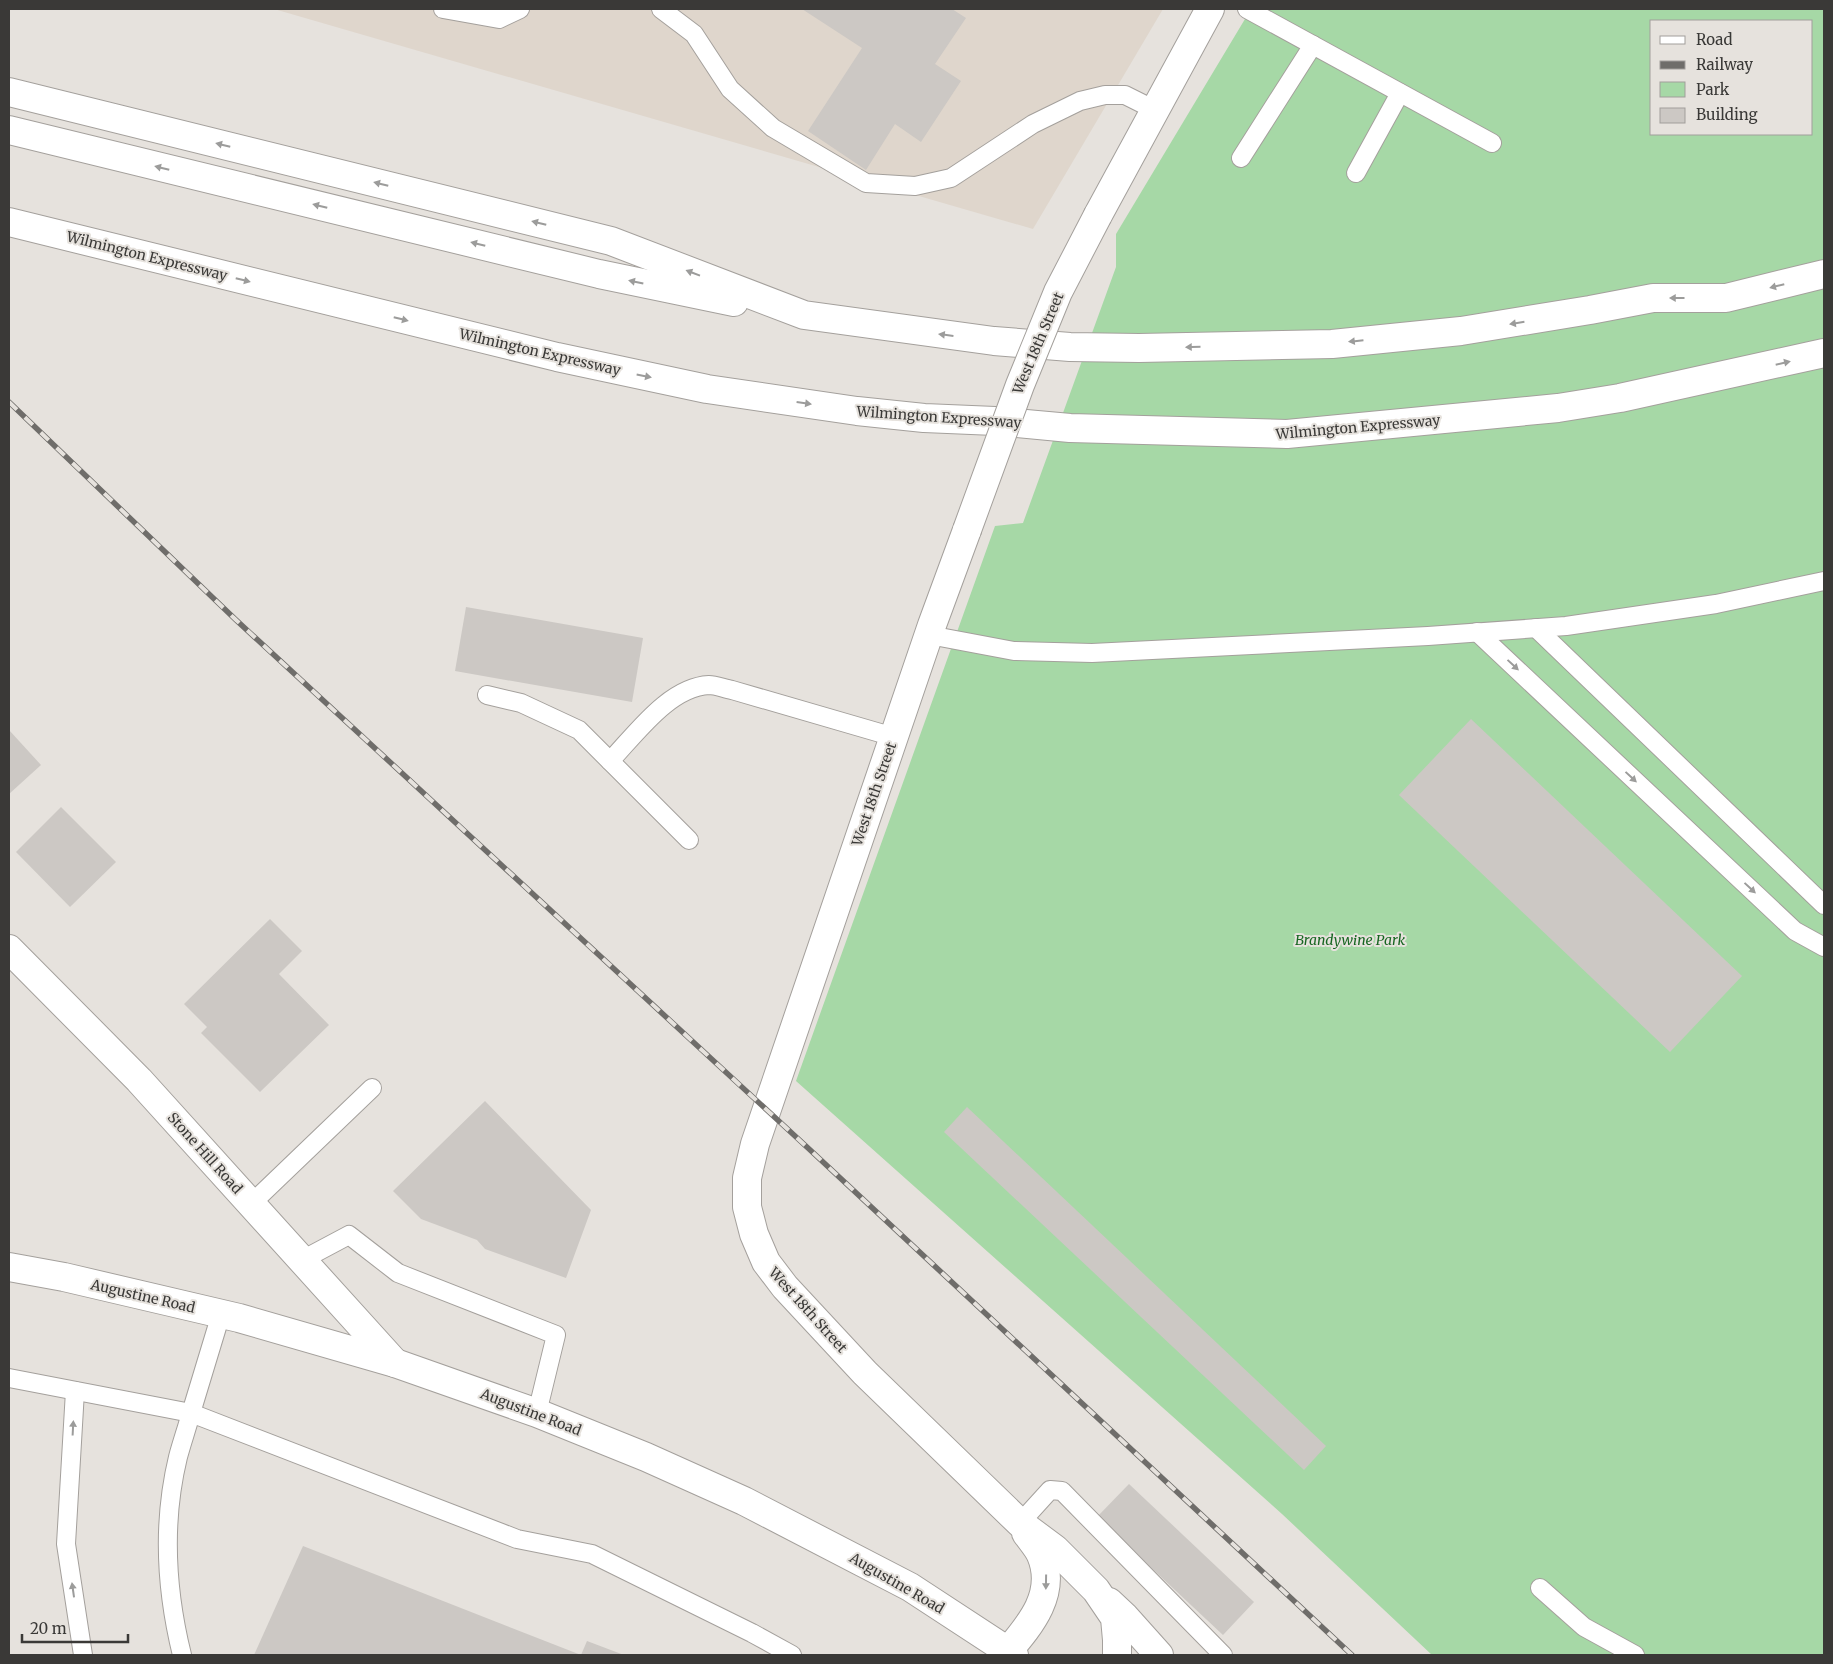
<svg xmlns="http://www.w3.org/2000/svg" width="1833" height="1664" viewBox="0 0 1833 1664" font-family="Merriweather,serif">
<rect width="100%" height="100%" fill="#e6e2dd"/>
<!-- built -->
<polygon fill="#dfd6cc" points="274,9 1163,9 1033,229"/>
<!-- green -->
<path fill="#a6d8a6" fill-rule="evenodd" d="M1251 9H1824V1655H1432L1282 1514 796 1081 995 526 1023 523 1116 267V234ZM1652 21H1812V134H1652Z"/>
<!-- building -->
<g fill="#ccc8c4">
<polygon points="802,9 952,9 966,18 935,64 961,81 921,142 895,124 866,170 808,131 862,48"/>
<polygon points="466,607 643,638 632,702 455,671"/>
<polygon points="1471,719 1742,976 1670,1052 1399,795"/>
<polygon points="9,730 41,765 9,794"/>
<polygon points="61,807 116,862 70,907 16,852"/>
<polygon points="270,919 302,951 279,974 329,1025 260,1092 201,1033 207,1027 184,1004"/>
<polygon points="485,1101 591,1210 566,1278 485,1249 477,1240 421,1219 393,1191"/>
<polygon points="967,1107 1326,1446 1304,1470 944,1132"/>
<polygon points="1129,1484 1254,1602 1223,1635 1097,1517"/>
<polygon points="303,1546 581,1655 254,1655"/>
<polygon points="587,1641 624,1655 581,1655"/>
</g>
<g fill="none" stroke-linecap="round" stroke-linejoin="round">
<!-- lane casing -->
<g stroke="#a4a09c" stroke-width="20">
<g id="lane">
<polyline points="443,9 499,19 520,9"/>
<polyline points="661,9 694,34 730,89 773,128 866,183 915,186 951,178 1033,124 1080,101 1105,95 1125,95 1155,110"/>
<polyline points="1247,9 1492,143"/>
<polyline points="1241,158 1313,45"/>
<polyline points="1356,173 1400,93"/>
<polyline points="1536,628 1824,905"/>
<polyline points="1477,632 1795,931 1824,947"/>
<polyline points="929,635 1014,651 1092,653 1428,636 1566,626 1716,604 1824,581"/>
<polyline points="487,695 521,703 579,730 689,840"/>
<path d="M610 761C636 734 669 687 709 685 716 685 725 689 732 690L894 737"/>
<polyline points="251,1204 372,1088"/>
<polyline points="302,1260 349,1235 398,1273 556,1335 537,1413"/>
<polyline points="9,1378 191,1413 221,1314"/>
<polyline points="75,1391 66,1544 83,1655"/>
<polyline points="1020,1523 1050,1490 1062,1491 1223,1655"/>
<polyline points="1540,1588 1584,1627 1635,1655"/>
<path d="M182 1655C166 1590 162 1523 178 1457 182 1442 187 1428 191 1413L517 1539 592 1554 752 1633 792 1655"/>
</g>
</g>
<!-- street casing -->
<g stroke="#a4a09c" stroke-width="30">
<polyline id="street" points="9,949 139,1080 395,1363"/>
</g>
<!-- secondary casing -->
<g stroke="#a4a09c" stroke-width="30">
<g id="secondary">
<polyline points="1098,215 1210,9"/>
<polyline points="967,530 932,625 755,1144 747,1178 747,1207 754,1234 766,1262 785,1287 865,1373 1020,1523 1055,1549 1096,1590 1115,1618 1117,1640 1117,1655"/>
<polyline points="9,1267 64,1277 239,1318 395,1363 537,1413 646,1457 744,1501 910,1587 1014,1655"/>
<polyline points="1109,1602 1125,1617 1159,1655"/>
<path d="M1008 1651C1031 1624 1057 1593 1041 1555 1038 1548 1031 1540 1026 1533"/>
</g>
</g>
<!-- highway casing -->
<g stroke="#a4a09c" stroke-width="30">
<g id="highway">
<polyline points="9,92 611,241 804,315 994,341 1070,347 1139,348 1332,344 1461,331 1590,310 1653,298 1726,298 1824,274"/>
<polyline points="9,130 599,274 734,302"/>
<polyline points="9,222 557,357 707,389 857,411 924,418 995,421 1070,428 1287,434 1558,408 1620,398 1824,353"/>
</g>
</g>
<!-- lane -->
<use href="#lane" stroke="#fff" stroke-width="18"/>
<!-- street -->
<use href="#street" stroke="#fff" stroke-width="28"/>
<!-- secondary -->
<use href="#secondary" stroke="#fff" stroke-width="28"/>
<!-- highway -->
<use href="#highway" stroke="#fff" stroke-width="28"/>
<!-- rail casing -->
<g stroke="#6f6d6a" stroke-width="5.5">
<polyline id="rail" points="9,402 235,619 808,1148 1352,1655"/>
</g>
<!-- rail -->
<use href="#rail" stroke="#e6e2dd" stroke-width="4" stroke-dasharray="11" stroke-linecap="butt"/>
<!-- secondary-bridge casing -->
<g stroke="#a4a09c" stroke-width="30" stroke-linecap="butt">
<polyline id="secondary-bridge" points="967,530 1020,385 1058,292 1098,215"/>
</g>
<!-- secondary-bridge -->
<use href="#secondary-bridge" stroke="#fff" stroke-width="28"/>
</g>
<!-- one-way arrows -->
<defs><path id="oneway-solid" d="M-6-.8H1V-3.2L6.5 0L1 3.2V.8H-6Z" transform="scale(1.25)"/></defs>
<g fill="#9c9c9b">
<use href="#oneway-solid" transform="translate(223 145) rotate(-166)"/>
<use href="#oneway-solid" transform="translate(162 168) rotate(-166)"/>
<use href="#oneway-solid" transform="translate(381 184) rotate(-166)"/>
<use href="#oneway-solid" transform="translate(320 206) rotate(-166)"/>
<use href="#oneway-solid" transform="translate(539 223) rotate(-166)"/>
<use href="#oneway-solid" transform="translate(478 244) rotate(-166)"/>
<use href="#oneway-solid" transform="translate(693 273) rotate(-159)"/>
<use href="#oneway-solid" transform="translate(243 280) rotate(14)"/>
<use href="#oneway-solid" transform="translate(636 282) rotate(-168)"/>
<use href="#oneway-solid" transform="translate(1777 286) rotate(166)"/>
<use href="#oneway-solid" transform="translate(1677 298) rotate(-180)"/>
<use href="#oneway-solid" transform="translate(401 319) rotate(14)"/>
<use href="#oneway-solid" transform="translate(1517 323) rotate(171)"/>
<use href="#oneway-solid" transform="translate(946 335) rotate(-173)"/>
<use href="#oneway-solid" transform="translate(1356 341) rotate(174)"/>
<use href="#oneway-solid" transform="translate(1193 347) rotate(179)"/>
<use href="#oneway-solid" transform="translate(1783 363) rotate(-13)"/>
<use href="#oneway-solid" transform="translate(644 376) rotate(11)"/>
<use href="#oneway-solid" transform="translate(804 403) rotate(8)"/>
<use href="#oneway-solid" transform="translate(1513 665) rotate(43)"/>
<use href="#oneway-solid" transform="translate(1631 777) rotate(43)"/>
<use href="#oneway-solid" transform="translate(1750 888) rotate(43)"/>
<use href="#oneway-solid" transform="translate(73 1428) rotate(-87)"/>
<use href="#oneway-solid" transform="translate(1046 1582) rotate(91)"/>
<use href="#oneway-solid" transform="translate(73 1590) rotate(-98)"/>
</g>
<g text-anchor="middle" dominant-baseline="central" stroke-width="4" stroke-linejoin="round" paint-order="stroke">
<!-- street labels -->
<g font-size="14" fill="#3a3937" stroke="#e6e2dd">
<text transform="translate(147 256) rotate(14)">Wilmington Expressway</text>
<text transform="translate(1038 343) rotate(-67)">West 18th Street</text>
<text transform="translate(540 352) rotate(13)">Wilmington Expressway</text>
<text transform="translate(939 417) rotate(4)">Wilmington Expressway</text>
<text transform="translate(1358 427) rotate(-5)">Wilmington Expressway</text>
<text transform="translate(874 794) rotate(-71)">West 18th Street</text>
<text transform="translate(205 1153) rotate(48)">Stone Hill Road</text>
<text transform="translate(143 1296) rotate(13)">Augustine Road</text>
<text transform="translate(808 1310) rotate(48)">West 18th Street</text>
<text transform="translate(531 1412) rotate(21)">Augustine Road</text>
<text transform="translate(897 1583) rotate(30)">Augustine Road</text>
</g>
<!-- park labels -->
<g font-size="14" font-style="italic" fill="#176621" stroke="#e6e2dd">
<text x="1350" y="940">Brandywine Park</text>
</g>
</g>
<!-- border -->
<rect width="1833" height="1664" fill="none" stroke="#3a3937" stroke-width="20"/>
<!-- legend -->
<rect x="1650" y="20" width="162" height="115" fill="#e6e2dd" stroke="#a19e9b"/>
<rect x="1660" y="36" width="25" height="8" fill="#ffffff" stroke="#a19e9b"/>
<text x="1696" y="45" font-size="15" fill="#3a3937">Road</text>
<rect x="1660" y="61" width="25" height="8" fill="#6f6d6a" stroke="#a19e9b"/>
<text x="1696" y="70" font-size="15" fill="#3a3937">Railway</text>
<rect x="1660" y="82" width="25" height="15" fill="#a6d8a6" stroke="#a19e9b"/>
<text x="1696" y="95" font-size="15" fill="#3a3937">Park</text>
<rect x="1660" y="108" width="25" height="15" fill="#ccc8c4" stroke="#a19e9b"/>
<text x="1696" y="120" font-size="15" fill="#3a3937">Building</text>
<!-- scale -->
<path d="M22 1634v8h106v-8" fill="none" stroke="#3a3937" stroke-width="2.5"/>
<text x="30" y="1634" font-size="15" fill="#3a3937" stroke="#e6e2dd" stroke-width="4" paint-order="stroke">20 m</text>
</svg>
